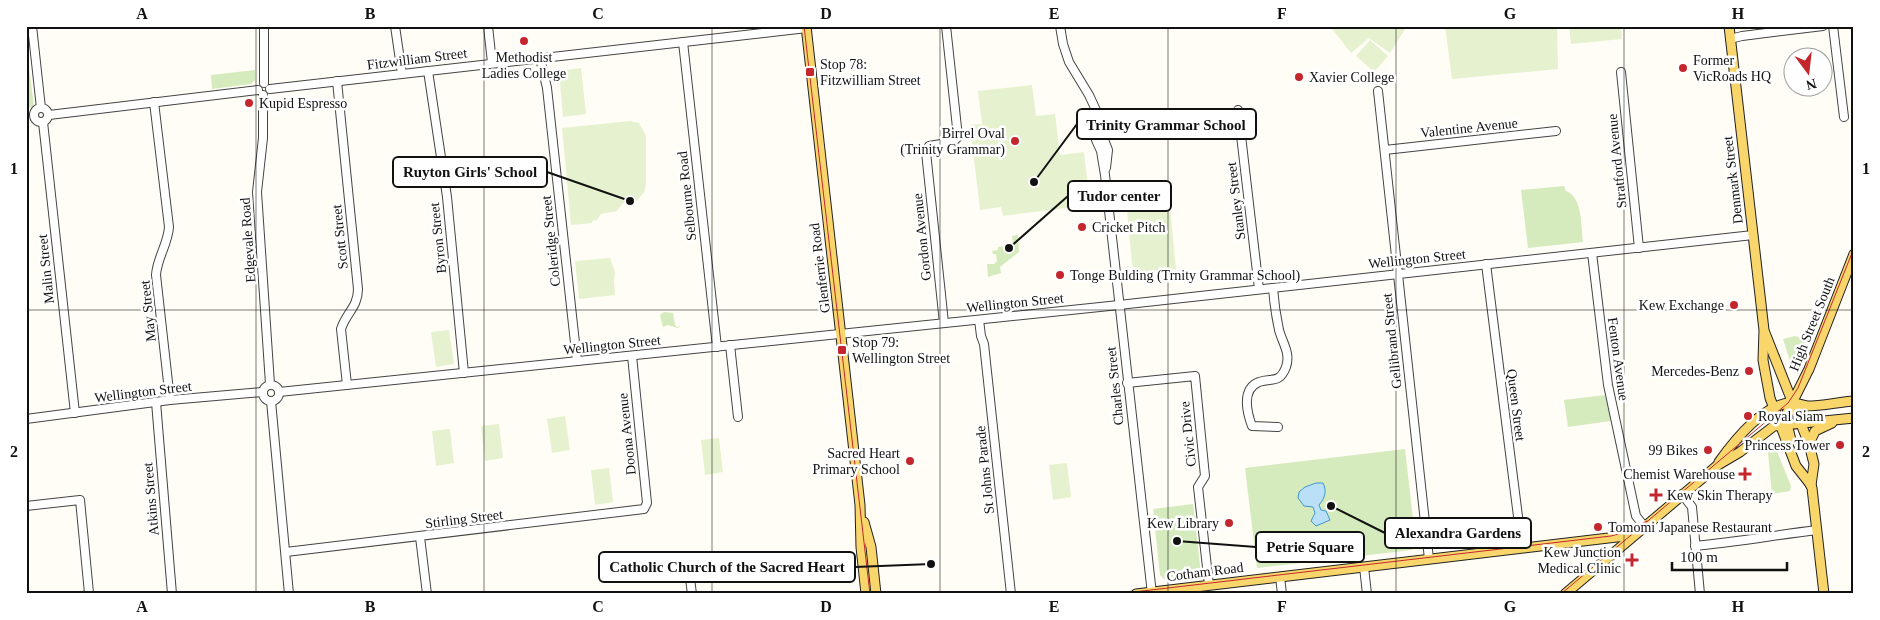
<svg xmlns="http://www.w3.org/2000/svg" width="1880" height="620" viewBox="0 0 1880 620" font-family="'Times New Roman',serif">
<rect width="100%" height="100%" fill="#fffdf5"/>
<!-- green -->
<g fill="#d5ebbd">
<polygon points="26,42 34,107 26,108"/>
<polygon points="255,70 255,80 251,84 212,89 211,75"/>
<path d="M1564 186 1566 191C1583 197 1581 227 1583 242L1528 248 1521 190Z"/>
<polygon points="1018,235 1019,252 1000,267 1001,273 988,277 987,264 994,264 997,261 996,254 993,254 992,251 998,250 998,247 1013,245 1012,236"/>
<polygon points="664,312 673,313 675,325 677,327 681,326 678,328 668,325 663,327 660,315"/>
<polygon points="1795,336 1807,340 1794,365 1791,364 1783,339"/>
<polygon points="1605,395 1611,421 1568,427 1564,400"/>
<polygon points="1767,443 1771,444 1776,449 1791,486 1790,491 1772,494"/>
<polygon points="1405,449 1416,545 1412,550 1257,568 1245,468"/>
<polygon points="1193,504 1201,574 1164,579 1160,575 1153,509"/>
</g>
<!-- pitch -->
<g fill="#e6f2cf">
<polygon points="1330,26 1407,26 1390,53 1369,38 1351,53"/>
<polygon points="1445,26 1557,26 1558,69 1452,79"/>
<polygon points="1569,26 1621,26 1622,39 1571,44"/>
<polygon points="1370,40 1388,56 1374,72 1356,56"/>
<polygon points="581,68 586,114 563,117 559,71"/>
<polygon points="1032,85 1036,116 1055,114 1060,155 1084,152 1090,205 1003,216 1001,207 980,210 970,125 982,124 978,91"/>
<polygon points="630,121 639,123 646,136 646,185 644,192 636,202 623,203 617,211 601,214 596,221 593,220 592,223 571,225 562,128"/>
<polygon points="1170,207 1176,269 1133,273 1127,211"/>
<polygon points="610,258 615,272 614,281 615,295 579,299 575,261"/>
<polygon points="449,330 454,364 436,367 431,332"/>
<polygon points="565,416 570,450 552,453 547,419"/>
<polygon points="499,424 503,458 485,461 481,426"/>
<polygon points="450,429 454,463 436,466 432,431"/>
<polygon points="719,438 723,472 705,475 701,440"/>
<polygon points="1067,463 1071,497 1053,500 1049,465"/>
<polygon points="609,468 613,502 595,505 591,470"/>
</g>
<!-- water -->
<path fill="#b9e0f7" stroke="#3f96cf" d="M1316 483H1323C1327 491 1325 498 1319 505L1321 510 1326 511 1330 520 1316 526 1311 521 1315 513 1313 507 1304 506 1298 498 1299 492 1305 487Z"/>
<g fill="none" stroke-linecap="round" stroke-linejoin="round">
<!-- minor casing -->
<g stroke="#444" stroke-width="10">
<g id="minor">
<polyline points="32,26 41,108"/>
<polyline points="395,26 402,74"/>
<polyline points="488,26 492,63"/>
<polyline points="1060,26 1063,44 1069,62 1089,95 1101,121 1103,137 1108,150 1106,168"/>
<polyline points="1833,26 1844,117"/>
<polyline points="1730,39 1742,36 1823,26"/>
<polyline points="683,42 717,347"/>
<polyline points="540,58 547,88 577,361"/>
<polyline points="428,71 447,197 464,373"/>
<polyline points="1621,72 1639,248"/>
<path d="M337 81 358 289C358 307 346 313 341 329L347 385"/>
<polyline points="264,83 264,26"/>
<polyline points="270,89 807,28"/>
<polyline points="1378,91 1429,559"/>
<polyline points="263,95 263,138 257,192 270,384"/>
<path d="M154 102 169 227C168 244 157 258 156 275L170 400"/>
<circle cx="41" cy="115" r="7"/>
<polyline points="1238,110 1259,289"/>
<polyline points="1096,111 1096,140 1101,151 1105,175 1152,594"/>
<polyline points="49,115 258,90"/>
<polyline points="43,122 75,413"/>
<polyline points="1385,150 1556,131"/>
<polyline points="1592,253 1608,385 1636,516 1644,526"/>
<polyline points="1486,264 1522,548"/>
<path d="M1273 288C1274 302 1276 316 1279 330 1282 342 1291 353 1286 367 1279 385 1271 377 1259 382 1241 389 1247 413 1252 426L1278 427"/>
<polyline points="979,320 981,336 984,344 1011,594"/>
<polyline points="944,323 926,152 929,146 953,142 958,137 946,26"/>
<polyline points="730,345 738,417"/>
<polyline points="1127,383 1195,376 1205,476 1198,487 1209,585"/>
<circle cx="271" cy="393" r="8"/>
<polyline points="279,392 1119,305 1753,235"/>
<polyline points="271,401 289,594"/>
<polyline points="156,402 172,594"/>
<polyline points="26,419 170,400 262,392"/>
<polyline points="1682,494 1692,507 1700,594"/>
<polyline points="26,506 80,500 89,593 87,594"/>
<polyline points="420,537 427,594"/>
<path d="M1695 546C1736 542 1776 535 1817 530"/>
<polyline points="286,552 644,509 647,503 632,356"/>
<polyline points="687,556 692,594"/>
<polyline points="1364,567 1367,594"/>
<polyline points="1280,577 1282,594"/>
</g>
</g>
<!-- major casing -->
<g stroke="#222" stroke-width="11">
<g id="major">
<polyline points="806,26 860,505 861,547 866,594"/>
<polyline points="1729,26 1764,330 1763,360 1770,398 1796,466 1811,485"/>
<polyline points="1765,333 1809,444 1814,464 1811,485"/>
<polyline points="1791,440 1788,428 1787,413 1809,369 1854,254"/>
<polyline points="1809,444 1815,431 1832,423"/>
<path d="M1719 462C1734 441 1761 407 1788 403 1795 402 1801 405 1807 406 1822 406 1839 402 1854 401"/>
<polyline points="1809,482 1812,488 1824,594"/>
<polyline points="864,522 871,547 876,594"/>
<polyline points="1136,594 1634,535"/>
<polyline points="1565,594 1718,465 1740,452 1774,426 1854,418"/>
</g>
</g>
<!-- minor -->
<use href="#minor" stroke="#fff" stroke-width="8"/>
<!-- major -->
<use href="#major" stroke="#f9d66b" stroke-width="9"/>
<!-- tram -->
<g stroke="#c4262e" stroke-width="1">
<polyline points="804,26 870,594"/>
<polyline points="1117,594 1611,536 1630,531 1647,521"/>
<polyline points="1561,594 1788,403 1798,388 1854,248"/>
</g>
</g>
<!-- grid -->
<path fill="none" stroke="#111" stroke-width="1" stroke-opacity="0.55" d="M256 26V594M484 26V594M712 26V594M940 26V594M1168 26V594M1396 26V594M1624 26V594M26 310H1854"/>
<!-- markers -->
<g fill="#c4262e" stroke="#fff" stroke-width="2">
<circle cx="524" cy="41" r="5"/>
<circle cx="1683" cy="68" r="5"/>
<rect x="805" y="67" width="10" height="10" rx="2.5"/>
<circle cx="1299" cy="77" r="5"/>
<circle cx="249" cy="103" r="5"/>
<circle cx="1015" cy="141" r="5"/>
<circle cx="1082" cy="227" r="5"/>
<circle cx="1060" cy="275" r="5"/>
<circle cx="1734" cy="305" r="5"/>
<rect x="837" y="345" width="10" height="10" rx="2.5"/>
<circle cx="1749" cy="371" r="5"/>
<circle cx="1748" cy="416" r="5"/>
<circle cx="1840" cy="445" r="5"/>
<circle cx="1708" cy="450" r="5"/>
<circle cx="910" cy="461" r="5"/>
<path d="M1742.5 466.5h5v5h5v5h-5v5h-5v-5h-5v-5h5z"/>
<path d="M1653.5 487.5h5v5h5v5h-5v5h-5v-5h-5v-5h5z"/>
<circle cx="1229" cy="523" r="5"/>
<circle cx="1598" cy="527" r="5"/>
<path d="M1629.5 552.5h5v5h5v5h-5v5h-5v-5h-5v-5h5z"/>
</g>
<g text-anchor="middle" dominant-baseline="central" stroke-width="5" stroke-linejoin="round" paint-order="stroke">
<!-- poi labels -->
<g font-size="14" fill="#111" stroke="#fff" text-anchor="start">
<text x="524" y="57" text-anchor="middle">Methodist<tspan x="524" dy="16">Ladies College</tspan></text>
<text x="1693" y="60">Former<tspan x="1693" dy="16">VicRoads HQ</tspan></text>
<text x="820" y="64">Stop 78:<tspan x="820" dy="16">Fitzwilliam Street</tspan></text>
<text x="1309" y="77">Xavier College</text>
<text x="259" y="103">Kupid Espresso</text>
<text x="1005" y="133" text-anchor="end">Birrel Oval<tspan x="1005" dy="16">(Trinity Grammar)</tspan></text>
<text x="1092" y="227">Cricket Pitch</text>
<text x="1070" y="275">Tonge Bulding (Trnity Grammar School)</text>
<text x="1724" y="305" text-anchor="end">Kew Exchange</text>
<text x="852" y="342">Stop 79:<tspan x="852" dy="16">Wellington Street</tspan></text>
<text x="1739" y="371" text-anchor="end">Mercedes-Benz</text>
<text x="1758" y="416">Royal Siam</text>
<text x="1830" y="445" text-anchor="end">Princess Tower</text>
<text x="1698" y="450" text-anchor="end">99 Bikes</text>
<text x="900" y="453" text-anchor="end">Sacred Heart<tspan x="900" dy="16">Primary School</tspan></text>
<text x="1735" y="474" text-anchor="end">Chemist Warehouse</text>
<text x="1667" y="495">Kew Skin Therapy</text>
<text x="1219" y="523" text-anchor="end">Kew Library</text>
<text x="1608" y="527">Tomomi Japanese Restaurant</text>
<text x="1621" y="552" text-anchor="end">Kew Junction<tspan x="1621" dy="16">Medical Clinic</tspan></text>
</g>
<!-- street labels -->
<g font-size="14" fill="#111" stroke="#fff">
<text transform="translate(417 59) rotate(-7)">Fitzwilliam Street</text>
<text transform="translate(1469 128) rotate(-6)">Valentine Avenue</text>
<text transform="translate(1617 161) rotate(-96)">Stratford Avenue</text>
<text transform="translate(1733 180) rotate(-97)">Denmark Street</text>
<text transform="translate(687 196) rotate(-96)">Selbourne Road</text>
<text transform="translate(1236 201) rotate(-97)">Stanley Street</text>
<text transform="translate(340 237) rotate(-96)">Scott Street</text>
<text transform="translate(922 237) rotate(-96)">Gordon Avenue</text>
<text transform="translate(438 238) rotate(-96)">Byron Street</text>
<text transform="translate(248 240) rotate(-94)">Edgevale Road</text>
<text transform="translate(551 241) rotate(-96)">Coleridge Street</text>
<text transform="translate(1417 259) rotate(-6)">Wellington Street</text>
<text transform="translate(820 268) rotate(-97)">Glenferrie Road</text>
<text transform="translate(46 269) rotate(-96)">Malin Street</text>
<text transform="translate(1015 303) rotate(-6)">Wellington Street</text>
<text transform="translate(148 311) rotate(-96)">May Street</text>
<text transform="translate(1812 324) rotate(-68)">High Street South</text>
<text transform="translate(1392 341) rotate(-96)">Gellibrand Street</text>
<text transform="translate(612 345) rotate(-6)">Wellington Street</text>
<text transform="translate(1618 359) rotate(82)">Fenton Avenue</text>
<text transform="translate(1115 386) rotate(-96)">Charles Street</text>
<text transform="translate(143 392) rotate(-7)">Wellington Street</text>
<text transform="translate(1516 405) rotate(83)">Queen Street</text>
<text transform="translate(627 434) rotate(-96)">Doona Avenue</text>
<text transform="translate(1188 434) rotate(-96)">Civic Drive</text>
<text transform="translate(985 470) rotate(-96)">St Johns Parade</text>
<text transform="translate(151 499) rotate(-95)">Atkins Street</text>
<text transform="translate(464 519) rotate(-7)">Stirling Street</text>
<text transform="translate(1205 572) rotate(-7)">Cotham Road</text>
</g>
</g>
<!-- callouts -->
<path fill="none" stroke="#111" stroke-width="2" d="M1034 182L1077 124M630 201L547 172M1009 248L1068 196M1331 506L1385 533M1177 541L1256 547M931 564L855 567"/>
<g fill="#111" stroke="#fff" stroke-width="2">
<circle cx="1034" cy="182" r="5"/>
<circle cx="630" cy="201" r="5"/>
<circle cx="1009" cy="248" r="5"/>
<circle cx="1331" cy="506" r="5"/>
<circle cx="1177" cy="541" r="5"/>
<circle cx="931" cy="564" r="5"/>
</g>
<g fill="#fff" stroke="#111" stroke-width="2">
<rect x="1077" y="109" width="179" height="30" rx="5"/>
<rect x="393" y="157" width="154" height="30" rx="5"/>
<rect x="1068" y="181" width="103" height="30" rx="5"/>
<rect x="1385" y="518" width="146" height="30" rx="5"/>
<rect x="1256" y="532" width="108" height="30" rx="5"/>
<rect x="599" y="552" width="256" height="30" rx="5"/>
</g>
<g font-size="15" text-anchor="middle" font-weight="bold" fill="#111">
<text x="1166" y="130">Trinity Grammar School</text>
<text x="470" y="177">Ruyton Girls' School</text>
<text x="1119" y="201">Tudor center</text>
<text x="1458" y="538">Alexandra Gardens</text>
<text x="1310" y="552">Petrie Square</text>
<text x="727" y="572">Catholic Church of the Sacred Heart</text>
</g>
<!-- border -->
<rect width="1880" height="620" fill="none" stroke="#ffffff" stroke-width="55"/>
<!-- north arrow -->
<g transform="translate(1808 72) rotate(165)"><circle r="24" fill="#ffffff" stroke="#a0a0a0"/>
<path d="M0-4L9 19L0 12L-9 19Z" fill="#c4262e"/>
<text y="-8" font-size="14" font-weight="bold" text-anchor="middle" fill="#111111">N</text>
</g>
<!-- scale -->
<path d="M1672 562v8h115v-8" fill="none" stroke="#111111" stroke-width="2.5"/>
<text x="1680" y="562" font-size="15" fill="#111111" stroke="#ffffff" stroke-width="4" paint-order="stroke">100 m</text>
<rect x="28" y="28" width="1824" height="564" fill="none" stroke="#111" stroke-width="2"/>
<g font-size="16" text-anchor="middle" font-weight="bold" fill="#111">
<text x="142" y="19">A</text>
<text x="370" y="19">B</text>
<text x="598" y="19">C</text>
<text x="826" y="19">D</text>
<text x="1054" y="19">E</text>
<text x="1282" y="19">F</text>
<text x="1510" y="19">G</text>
<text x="1738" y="19">H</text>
<text x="14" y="174">1</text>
<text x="1866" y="174">1</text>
<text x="14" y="457">2</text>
<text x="1866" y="457">2</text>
<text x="142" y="612">A</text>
<text x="370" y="612">B</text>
<text x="598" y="612">C</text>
<text x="826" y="612">D</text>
<text x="1054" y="612">E</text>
<text x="1282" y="612">F</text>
<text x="1510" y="612">G</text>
<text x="1738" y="612">H</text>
</g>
</svg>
